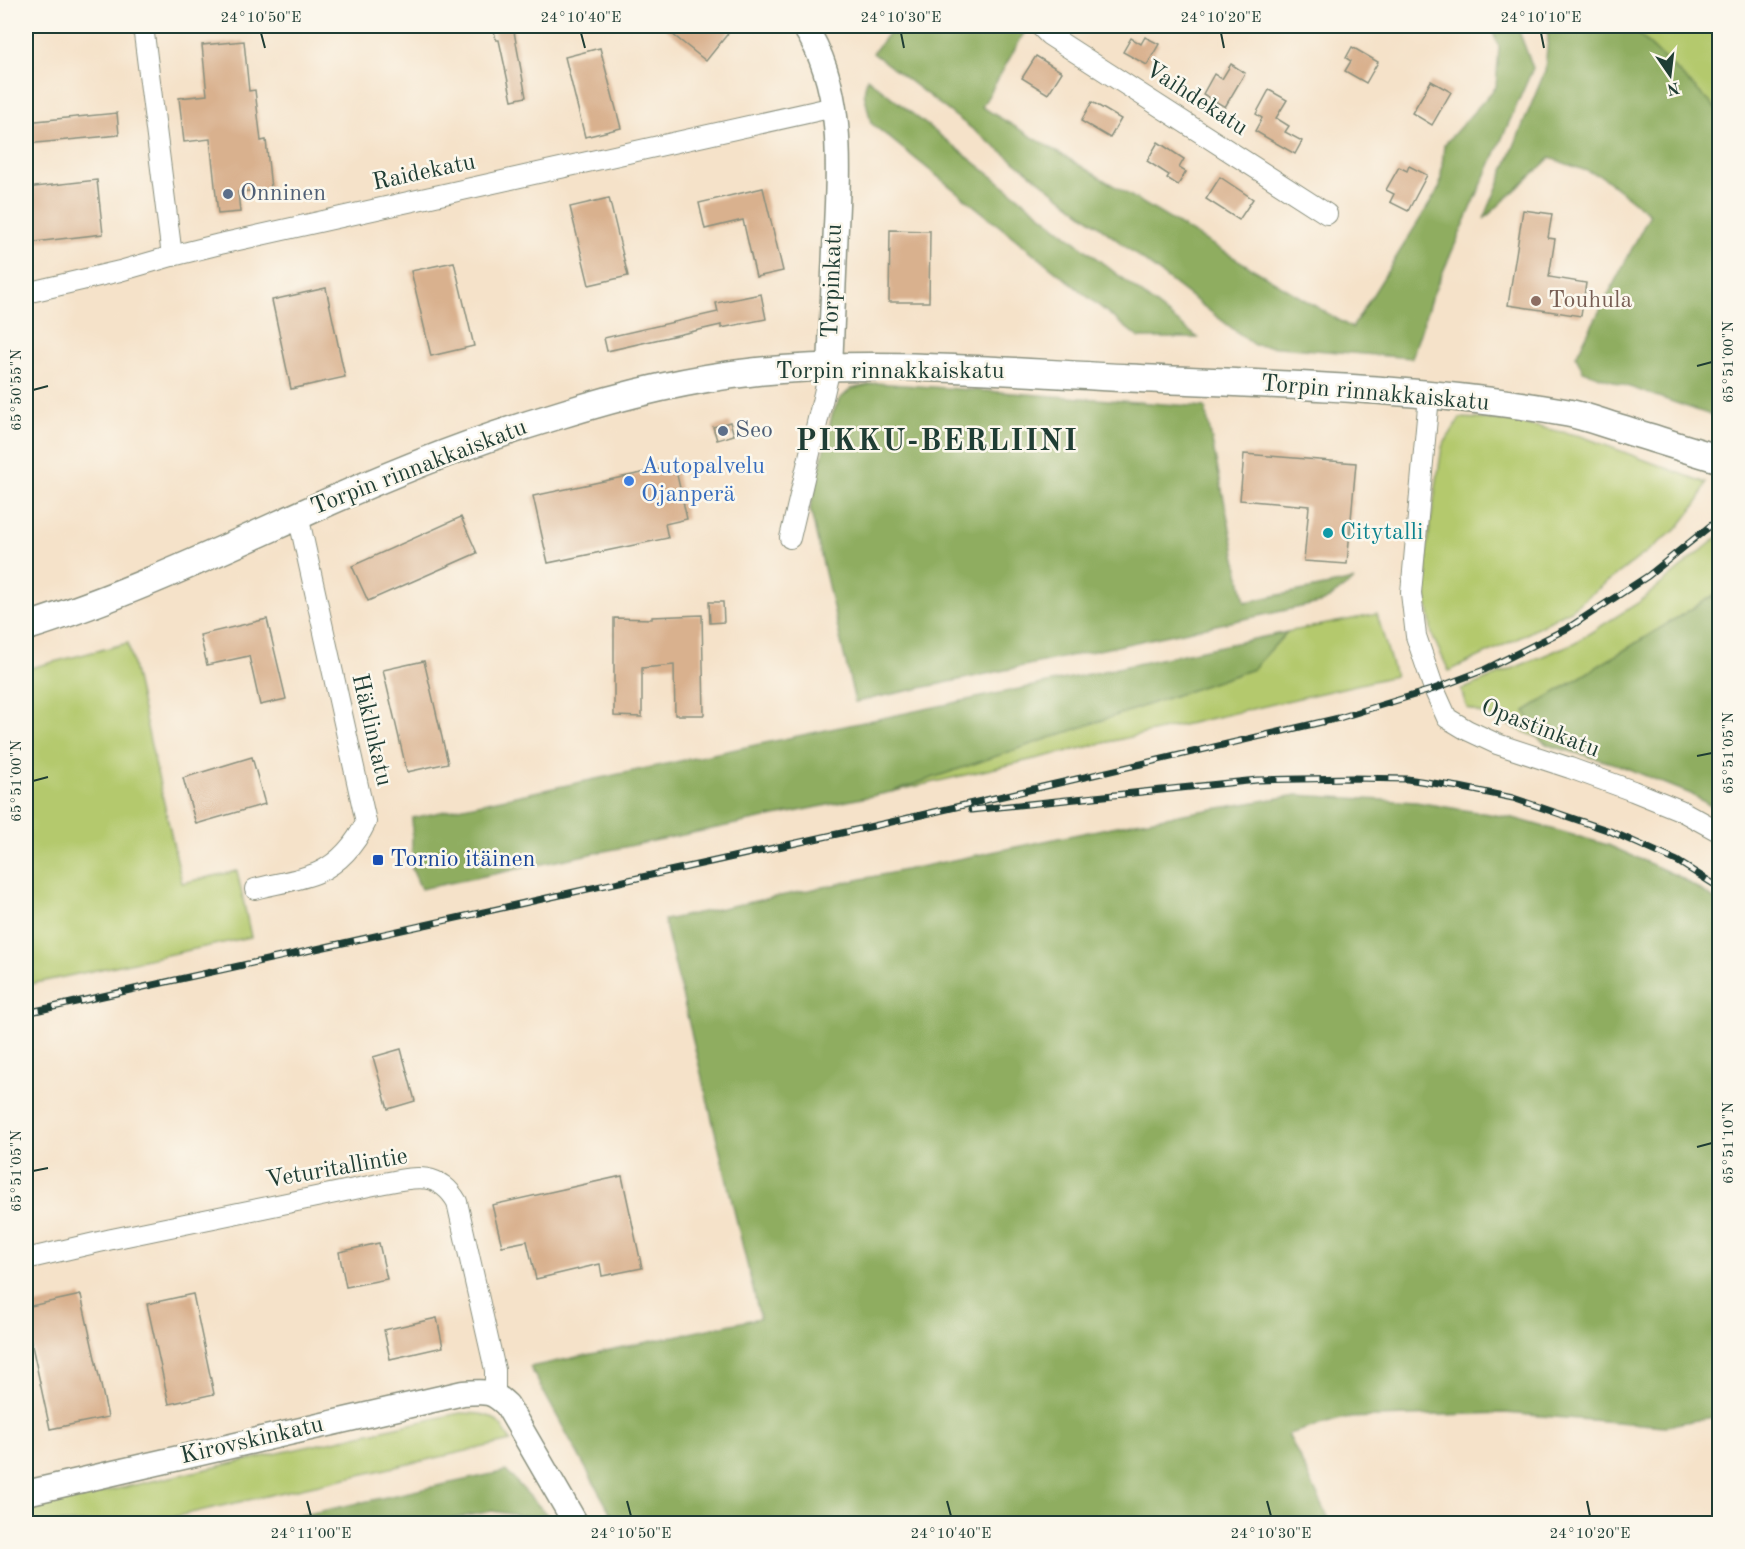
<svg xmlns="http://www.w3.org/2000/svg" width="1745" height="1549" viewBox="0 0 1745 1549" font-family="'Old Standard TT',serif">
<rect width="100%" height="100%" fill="#fbf7ec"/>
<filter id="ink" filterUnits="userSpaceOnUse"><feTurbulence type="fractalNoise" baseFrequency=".0167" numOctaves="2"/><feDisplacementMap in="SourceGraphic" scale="12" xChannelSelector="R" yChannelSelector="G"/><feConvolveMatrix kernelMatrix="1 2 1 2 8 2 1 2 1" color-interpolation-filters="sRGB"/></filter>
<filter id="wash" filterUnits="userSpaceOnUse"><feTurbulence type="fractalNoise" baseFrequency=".008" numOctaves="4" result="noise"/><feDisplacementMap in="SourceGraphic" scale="24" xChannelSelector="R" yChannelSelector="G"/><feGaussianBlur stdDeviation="1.35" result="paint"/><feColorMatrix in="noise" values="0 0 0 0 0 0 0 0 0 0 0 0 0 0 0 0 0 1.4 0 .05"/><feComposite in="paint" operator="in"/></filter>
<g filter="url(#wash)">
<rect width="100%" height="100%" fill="#f5e2c9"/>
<!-- green -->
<g fill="#b4c96d" stroke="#6a8350" stroke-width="1.5">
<polygon points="1630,26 1719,26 1719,111"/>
<polygon points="1460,418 1505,420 1581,436 1706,483 1698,502 1678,528 1570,610 1523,636 1449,671 1432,635 1426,594 1427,547 1442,447"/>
<polygon points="1719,536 1719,592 1525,711 1537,737 1467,708 1461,690 1574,643 1638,603"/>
<polygon points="1377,614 1395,676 891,792 1253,669 1287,632"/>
<polygon points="128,643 182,883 237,871 251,937 26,985 26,669"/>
<path d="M460 1413C492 1414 494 1414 511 1441L146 1523H26V1509Z"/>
</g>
<!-- forest -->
<g fill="#8fad60" stroke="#57754a" stroke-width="1.5">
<polygon points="894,26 1028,26 982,107 1352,328 1440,187 1444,145 1496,87 1499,47 1490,26 1517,26 1533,68 1431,299 1412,358 1254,345 873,53"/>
<polygon points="1545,26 1630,26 1719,111 1719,418 1583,371 1576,356 1650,214 1601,176 1550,158 1484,219 1545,71 1548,36"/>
<polygon points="867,78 1198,338 1139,338 871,123 864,93"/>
<polygon points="876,383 1205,407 1245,602 1354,580 1324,602 855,702 810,508 832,415 839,400 851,389"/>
<polygon points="1719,592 1719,811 1691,794 1619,765 1548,745 1537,737 1525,711"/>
<polygon points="1287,632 1253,669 891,792 421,889 412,869 412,818"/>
<polygon points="1297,795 1416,802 1513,818 1608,845 1680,877 1719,902 1719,1416 1665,1426 1505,1413 1344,1418 1288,1434 1331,1523 616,1523 530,1367 760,1318 664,920 1136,822"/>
<polygon points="506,1471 553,1521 492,1511 432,1523 266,1523"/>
</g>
<g id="blocks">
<!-- building -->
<g fill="#d9b18e">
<polygon points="493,26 513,26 526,97 512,100 499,40 496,40"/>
<polygon points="662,26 734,26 706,61"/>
<polygon points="1145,37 1159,44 1147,65 1123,52 1131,38 1141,44"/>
<polygon points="244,41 249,91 255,90 261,141 266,140 271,189 238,192 240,212 218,214 210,139 184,142 179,98 207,95 202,45"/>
<polygon points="1352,47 1378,62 1366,83 1345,71 1351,61 1346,58"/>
<polygon points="600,48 621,128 585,137 565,57"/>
<polygon points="1036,56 1062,72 1048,94 1022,78"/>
<polygon points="1231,64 1245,73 1225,107 1203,94 1214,74 1222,79"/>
<polygon points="1431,81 1451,92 1432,125 1412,113"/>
<polygon points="1269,90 1287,100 1276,118 1289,126 1285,132 1302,141 1295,154 1255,131 1262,118 1256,114"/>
<polygon points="1092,102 1121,119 1110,138 1081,121"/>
<polygon points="117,113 119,135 26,144 26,122"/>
<polygon points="1158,142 1184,159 1179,168 1186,172 1178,185 1167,178 1169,175 1147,161"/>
<polygon points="1409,166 1427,175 1408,211 1390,202 1394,194 1386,190 1399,167 1407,171"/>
<polygon points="1220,177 1253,199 1239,220 1206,199"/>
<polygon points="97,180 103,234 26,243 26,188"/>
<polygon points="763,188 783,271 756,277 743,220 705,229 699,203"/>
<polygon points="609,198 628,276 589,285 570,207"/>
<polygon points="1523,210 1552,214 1548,238 1555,239 1549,277 1586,283 1581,316 1508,305"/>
<polygon points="890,230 930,231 929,302 889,302"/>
<polygon points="454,262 474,346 431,356 411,271"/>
<polygon points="326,288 345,377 291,389 272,300"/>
<polygon points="761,294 766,319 721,328 721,325 607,351 604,338 718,312 716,303"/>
<polygon points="730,422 734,435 717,440 713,427"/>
<polygon points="1244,454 1356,463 1347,564 1304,561 1309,506 1240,500"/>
<polygon points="675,466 687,519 665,524 668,538 548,563 533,496"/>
<polygon points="461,517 477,553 368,601 352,566"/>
<polygon points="709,602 723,602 724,622 710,623"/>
<polygon points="702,615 704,715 675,715 674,665 642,668 642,717 614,716 614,618 652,619 652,617"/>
<polygon points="267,619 286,699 260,705 249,656 207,665 200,635"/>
<polygon points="424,661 448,763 407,772 383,670"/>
<polygon points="252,757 265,804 196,824 183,778"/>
<polygon points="401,1049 415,1101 388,1109 373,1057"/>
<polygon points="622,1176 642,1268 602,1276 600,1264 536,1279 527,1241 502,1246 492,1205"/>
<polygon points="379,1243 387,1279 346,1287 339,1252"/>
<polygon points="193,1294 214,1394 169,1404 147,1304"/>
<polygon points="81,1295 108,1417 50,1429 26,1318 26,1307"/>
<polygon points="437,1318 443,1347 390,1359 384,1330"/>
</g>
</g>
</g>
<g filter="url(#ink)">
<use href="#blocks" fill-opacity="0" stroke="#8a907e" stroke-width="1.5"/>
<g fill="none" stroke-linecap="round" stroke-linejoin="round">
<!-- minor casing -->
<g stroke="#8a907e" stroke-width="22">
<g id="minor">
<polyline points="143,26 172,256"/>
<polyline points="1040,26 1049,35 1097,66 1327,214"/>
<polyline points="26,293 120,271 172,256 220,244 834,107"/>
<polyline points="1429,396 1411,593 1416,636 1434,689 1447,718 1467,730 1497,744 1570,768 1633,791 1680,810 1720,832"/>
<polyline points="790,538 830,368"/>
<path d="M255 889C273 884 302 880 319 872 340 862 356 843 366 822L298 515"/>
<path d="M26 1259 112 1239 374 1185C408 1179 437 1167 457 1202L495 1370V1394"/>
</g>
</g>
<!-- tertiary casing -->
<g stroke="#8a907e" stroke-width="27">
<g id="tertiary">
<path d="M804 26C847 89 838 176 835 249 833 288 832 328 830 368"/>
<path d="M26 1493 463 1393C485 1392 490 1389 507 1405L576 1524"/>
</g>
</g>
<!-- secondary casing -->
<g stroke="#8a907e" stroke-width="30">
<path id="secondary" d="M26 627C121 597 211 555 302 514 384 476 469 442 556 416 619 396 687 379 753 372 878 359 1005 372 1130 378 1276 385 1424 387 1568 413 1585 416 1602 423 1619 428 1652 438 1686 449 1720 459"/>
</g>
<!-- minor -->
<use href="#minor" stroke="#fff" stroke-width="20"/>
<!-- tertiary -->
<use href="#tertiary" stroke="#fff" stroke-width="24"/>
<!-- secondary -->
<use href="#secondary" stroke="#fff" stroke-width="27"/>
<!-- rail casing -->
<g stroke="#1f3d34" stroke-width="7">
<g id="rail">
<polyline points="971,810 1257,780 1352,778 1407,779 1459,787 1513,798 1610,831 1677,861 1720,888"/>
<polyline points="26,1013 887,823 1339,718 1434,689 1484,670 1568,628 1648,576 1720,518"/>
</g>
</g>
<!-- rail -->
<use href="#rail" stroke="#fbf7ec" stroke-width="4.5" stroke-dasharray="14" stroke-linecap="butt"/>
</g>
</g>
<!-- ticks -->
<path fill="none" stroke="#1f3d34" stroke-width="2" d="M261 33 265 48M581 33 585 48M901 33 904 48M1221 33 1224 48M1541 33 1544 48M1697 366 1712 362M33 390 48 386M1697 756 1712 753M33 781 48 777M1697 1147 1712 1143M33 1171 48 1168M307 1501 311 1516M627 1501 631 1516M947 1501 951 1516M1267 1501 1271 1516M1587 1501 1590 1516"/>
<!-- markers -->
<g fill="#5c6f8a" stroke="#fbf7ec" stroke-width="2">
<circle cx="228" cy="194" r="6"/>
<circle cx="723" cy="431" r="6"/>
</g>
<circle fill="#8d6e63" stroke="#fbf7ec" stroke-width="2" cx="1536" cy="301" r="6"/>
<circle fill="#3f7fe0" stroke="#fbf7ec" stroke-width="2" cx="629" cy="481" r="6"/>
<circle fill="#0f9aa8" stroke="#fbf7ec" stroke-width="2" cx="1328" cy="533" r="6"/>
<rect fill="#1a4fb4" stroke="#fbf7ec" stroke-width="2" x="372" y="854" width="12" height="12" rx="3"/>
<g text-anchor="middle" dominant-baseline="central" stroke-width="5" stroke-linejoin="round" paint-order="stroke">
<!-- street labels -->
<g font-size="24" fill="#1f3d34" stroke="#fbf7ec">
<text transform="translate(1196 99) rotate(33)">Vaihdekatu</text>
<text transform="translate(424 173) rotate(-12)">Raidekatu</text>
<text transform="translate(833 281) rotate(-88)">Torpinkatu</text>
<text x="890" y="372">Torpin rinnakkaiskatu</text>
<text transform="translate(1375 394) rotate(5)">Torpin rinnakkaiskatu</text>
<text transform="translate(419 468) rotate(-21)">Torpin rinnakkaiskatu</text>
<text transform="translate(1540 729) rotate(21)">Opastinkatu</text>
<text transform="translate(371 730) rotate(77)">Häklinkatu</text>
<text transform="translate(337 1169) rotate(-10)">Veturitallintie</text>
<text transform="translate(252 1441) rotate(-13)">Kirovskinkatu</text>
</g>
<!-- service labels -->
<g font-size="24" fill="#4e5e75" stroke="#fbf7ec" text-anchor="start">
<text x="240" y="194">Onninen</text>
<text x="735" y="431">Seo</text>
</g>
<!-- education labels -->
<g font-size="24" fill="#785e54" stroke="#fbf7ec" text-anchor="start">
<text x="1548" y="301">Touhula</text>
</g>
<!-- shop labels -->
<g font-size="24" fill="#366cbe" stroke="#fbf7ec" text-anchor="start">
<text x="641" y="467">Autopalvelu<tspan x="641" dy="28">Ojanperä</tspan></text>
</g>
<!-- culture labels -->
<g font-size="24" fill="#0d838f" stroke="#fbf7ec" text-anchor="start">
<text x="1340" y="533">Citytalli</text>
</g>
<!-- transit labels -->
<g font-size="24" fill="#164399" stroke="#fbf7ec" text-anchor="start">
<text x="390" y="860">Tornio itäinen</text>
</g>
<!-- district labels -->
<g font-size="30" font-weight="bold" letter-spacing="1.5" fill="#1f3d34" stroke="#fbf7ec">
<text x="937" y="442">PIKKU-BERLIINI</text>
</g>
</g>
<!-- margin -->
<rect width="1745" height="1549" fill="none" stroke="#fbf7ec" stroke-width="66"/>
<!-- north arrow -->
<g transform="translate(1670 75) rotate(166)" stroke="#fbf7ec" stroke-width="4.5" paint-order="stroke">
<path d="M0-4.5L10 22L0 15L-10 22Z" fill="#1f3d34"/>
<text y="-9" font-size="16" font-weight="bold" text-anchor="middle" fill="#1f3d34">N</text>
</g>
<rect x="33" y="33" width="1679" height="1483" fill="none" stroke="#1f3d34" stroke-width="2"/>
<g font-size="15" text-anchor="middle" fill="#1f3d34">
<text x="261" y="22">24°10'50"E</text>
<text x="581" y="22">24°10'40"E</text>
<text x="901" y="22">24°10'30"E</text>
<text x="1221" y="22">24°10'20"E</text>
<text x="1541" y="22">24°10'10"E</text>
<text transform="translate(1728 362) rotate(-90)" y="5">65°51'00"N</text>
<text transform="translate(16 390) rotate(-90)" y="5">65°50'55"N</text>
<text transform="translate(1728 753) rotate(-90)" y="5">65°51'05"N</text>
<text transform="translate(16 781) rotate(-90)" y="5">65°51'00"N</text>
<text transform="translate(1728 1143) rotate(-90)" y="5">65°51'10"N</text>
<text transform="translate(16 1171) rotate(-90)" y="5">65°51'05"N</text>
<text x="311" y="1538">24°11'00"E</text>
<text x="631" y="1538">24°10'50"E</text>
<text x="951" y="1538">24°10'40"E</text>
<text x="1271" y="1538">24°10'30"E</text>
<text x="1590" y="1538">24°10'20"E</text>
</g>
</svg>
